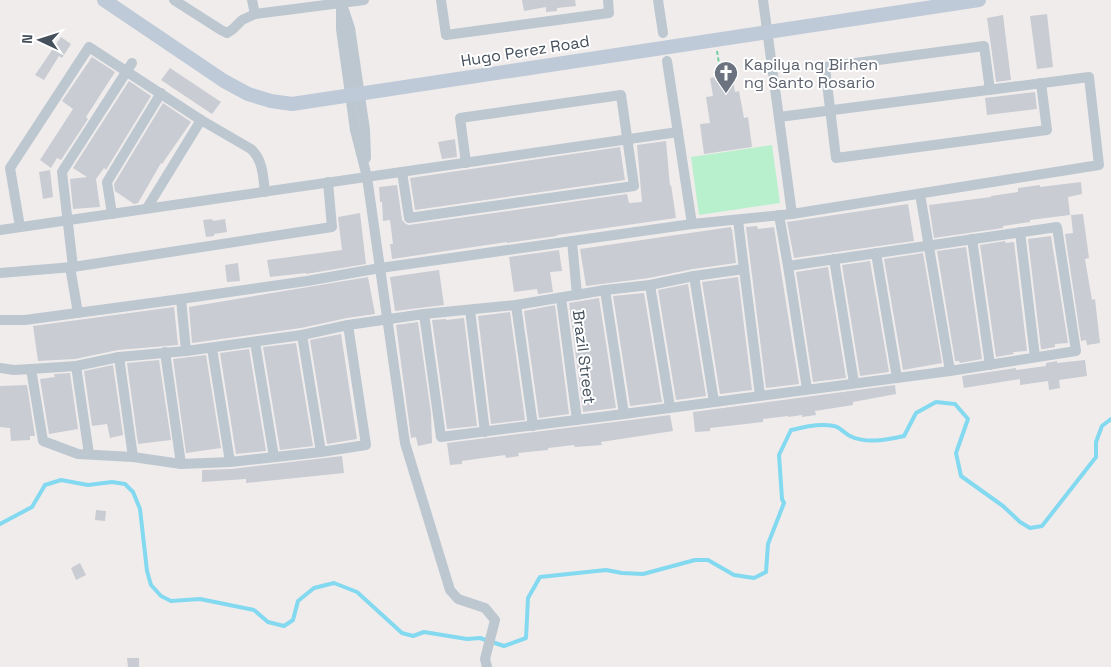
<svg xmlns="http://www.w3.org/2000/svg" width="1111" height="667" viewBox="0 0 1111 667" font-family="'Space Grotesk',sans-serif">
<rect width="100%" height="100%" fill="#f0ecec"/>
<!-- green -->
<polygon fill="#b8f0cd" points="772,145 780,203 699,215 691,157"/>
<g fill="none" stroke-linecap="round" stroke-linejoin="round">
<!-- stream -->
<path stroke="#83d9ef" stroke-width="4" d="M0 524 32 507 45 485 61 480 88 485 112 482 125 484 133 492 140 509 147 571 151 585 161 596 171 601 200 599 254 610 268 622 284 626 293 620 298 601 314 588 334 583 357 592 402 633 413 636 424 632 467 639 480 638 504 646 526 638 528 598 540 577 606 570 622 573 643 574 695 560H708L734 575 754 578 766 572 768 544 784 503 782 499 779 455 791 430C806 427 819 423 834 426 840 427 844 433 850 436 866 444 887 440 904 436L916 413 936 402 955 404 968 419 956 453 961 476 1003 506 1020 522 1030 528 1042 526 1096 457V442L1102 426 1111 419"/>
</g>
<!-- building -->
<g fill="#c9ccd2">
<polygon points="522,0 575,0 576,6 557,8 557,11 546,12 546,7 524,11"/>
<polygon points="1047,14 1053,67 1037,69 1030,16"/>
<polygon points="1003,15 1011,80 996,82 987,18"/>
<polygon points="61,37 71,44 62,58 59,56 44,80 35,75"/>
<polygon points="92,57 115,72 86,117 88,119 61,160 57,158 51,168 40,160 73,109 62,101"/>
<polygon points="170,68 221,102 212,114 161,80"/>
<polygon points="732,74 735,92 739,91 744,118 748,117 752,147 704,154 700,124 710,123 706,97 713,96 710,78"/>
<polygon points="129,81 151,96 106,170 104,168 96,179 100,207 73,209 70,179 87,177 73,168"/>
<polygon points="1035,92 1037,109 987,115 985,98"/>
<polygon points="163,103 191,122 162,164 161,163 138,203 134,204 115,191 114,184"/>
<polygon points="455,139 457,157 442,159 438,142"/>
<polygon points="666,141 670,186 671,185 676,218 557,235 557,236 507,243 507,242 392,259 390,244 393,244 390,220 383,221 382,202 380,202 379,187 397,185 402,220 406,224 409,225 627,194 629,203 642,202 637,145"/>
<polygon points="620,147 625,180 415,210 410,178"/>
<polygon points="50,170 53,197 43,199 39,172"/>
<polygon points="1081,182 1082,194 1068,197 1070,215 1030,220 1030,222 1003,226 1003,228 934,238 929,205 991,197 991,196 1018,192 1018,188 1040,185 1040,187"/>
<polygon points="908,204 914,241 794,258 787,222"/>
<polygon points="360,213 366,264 306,274 306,273 270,277 267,260 342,250 338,217"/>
<polygon points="1083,214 1089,258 1085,259 1088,277 1092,300 1095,299 1100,343 1087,345 1086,340 1081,341 1065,234 1073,233 1071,215"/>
<polygon points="212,219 213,221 225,219 227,232 214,234 214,236 206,237 203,220"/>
<polygon points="757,226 758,229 774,227 799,384 766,388 746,227"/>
<polygon points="731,227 731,229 732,229 736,263 693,269 649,278 586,286 580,249"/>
<polygon points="1051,236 1068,343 1055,344 1055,347 1044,349 1041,349 1028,239"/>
<polygon points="1005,241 1006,243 1014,242 1027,351 1013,352 1014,354 996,357 980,245"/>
<polygon points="966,247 982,359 960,363 959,361 955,361 937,251"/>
<polygon points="559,250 562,271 550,272 553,292 538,294 537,289 514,292 509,257"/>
<polygon points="923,253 942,363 903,370 884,259"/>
<polygon points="870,261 889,372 860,376 842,265"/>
<polygon points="238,263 240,281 227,282 225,265"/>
<polygon points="828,267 846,378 813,382 796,272"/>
<polygon points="439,270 444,305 395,311 390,277"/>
<polygon points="368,277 375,314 347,318 301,328 192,343 189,307"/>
<polygon points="738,277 752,390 720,394 702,282"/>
<polygon points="688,284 706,396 676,400 658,290"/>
<polygon points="644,293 662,402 630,406 613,296"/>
<polygon points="599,298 616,408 583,412 569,303"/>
<polygon points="555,305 569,414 539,418 524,311"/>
<polygon points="174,307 178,345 118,350 75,359 38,361 33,326"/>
<polygon points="510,312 525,420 491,424 478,316"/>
<polygon points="464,318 477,426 447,429 432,320 446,319 446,320"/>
<polygon points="418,322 431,413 432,443 418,446 416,437 411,438 396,325"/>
<polygon points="341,334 357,439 327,444 310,340"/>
<polygon points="296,343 313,446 280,450 263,347"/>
<polygon points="249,349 266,451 236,454 220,353"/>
<polygon points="206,355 221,448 186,453 173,359"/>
<polygon points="159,360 171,440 138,444 127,363"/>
<polygon points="1085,360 1087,376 1059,380 1060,388 1049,390 1048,381 1020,385 1020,379 964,388 962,376 1016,368 1016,370 1046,366 1046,363 1057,361 1057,363"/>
<polygon points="113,365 123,435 110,438 107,424 92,426 84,371"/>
<polygon points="70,373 78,429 49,434 40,379 55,377 54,374"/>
<polygon points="27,385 35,436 30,436 30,440 11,441 10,428 0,427 0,386"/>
<polygon points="895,385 896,394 853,402 853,405 815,411 816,415 802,417 802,415 788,417 788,416 763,419 763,422 710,428 710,431 695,432 693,412"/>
<polygon points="670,415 673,431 601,442 602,445 575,447 574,445 548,448 548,450 518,453 519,456 506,458 505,455 476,459 462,461 462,464 450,465 447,443"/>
<polygon points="342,456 344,473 246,483 246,479 202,482 202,470 231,469"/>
<polygon points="96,510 106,511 105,521 95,520"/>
<polygon points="80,563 86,575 76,580 71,568"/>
<polygon points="127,658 139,658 139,667 128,667"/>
</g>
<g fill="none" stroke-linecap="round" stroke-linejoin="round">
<!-- path -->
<polyline stroke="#6fcf9f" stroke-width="2" stroke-dasharray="4 2.5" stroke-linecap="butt" points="717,51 721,76"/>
<!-- street -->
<g stroke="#bcc7d0" stroke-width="10">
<polyline points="174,0 221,30 227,33 233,29 242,20 255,14 364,0"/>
<polyline points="252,0 255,14"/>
<polyline points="341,0 341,29 355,130 367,177 405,443 450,590 458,599 485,608 495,620 485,659 487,667"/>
<polyline points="441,0 446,35 609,13 608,0"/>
<polyline points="658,0 663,33"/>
<polyline points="763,0 792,214"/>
<polyline points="344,10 350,28 365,130 366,158"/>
<polyline points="667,61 692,224"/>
<polyline points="990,90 984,46 825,67 836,158 1047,130 1041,83"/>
<polyline points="402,172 409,218 634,186 621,95 460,118 466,163"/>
<polyline points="920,194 950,371"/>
<polyline points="147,208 201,120"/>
<polyline points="112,214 107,182 161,93"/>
<polyline points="779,215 788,266"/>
<polyline points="738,220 744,269"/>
<path d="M20 227 10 168 89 47 201 120 251 149C263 160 263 176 265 192"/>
<polyline points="0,230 678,132"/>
<polyline points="1020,232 1035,357"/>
<polyline points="972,239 990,365"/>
<polyline points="572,241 577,295"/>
<polyline points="876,253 897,378"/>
<polyline points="834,259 854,383"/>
<polyline points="70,267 78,313"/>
<polyline points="73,267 62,172 132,63"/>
<polyline points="0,273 73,267 332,227 328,182"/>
<polyline points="694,276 714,402"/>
<polyline points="650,285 670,407"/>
<polyline points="605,290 624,414"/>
<polyline points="561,298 577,420"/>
<polyline points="181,299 186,351"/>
<polyline points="516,305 533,426"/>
<polyline points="470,310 485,432"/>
<polyline points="424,314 441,437 624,414 950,371 1076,351 1057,227 788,266 807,389"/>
<polyline points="0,320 25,320 181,299 307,281 380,268 692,224 792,214 1099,165 1089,77 779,117"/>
<polyline points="302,335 321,452"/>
<polyline points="255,342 274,457"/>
<polyline points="212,348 230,462"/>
<polyline points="165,352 181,464"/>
<polyline points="119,357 133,457"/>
<polyline points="76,366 89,454"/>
<polyline points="0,368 14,370 31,369 76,366 119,357 186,351 302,335 348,325 424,314 516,305 605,290 650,285 694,276 744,269 760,395"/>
<polyline points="31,369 43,441 78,454 133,457 181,464 230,462 321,452 366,445 348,325"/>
</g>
<!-- secondary -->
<polyline stroke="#becad7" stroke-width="14" points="104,0 224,81 248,94 271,101 292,104 979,0"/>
</g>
<!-- icons -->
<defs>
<g id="church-pin" transform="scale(1.25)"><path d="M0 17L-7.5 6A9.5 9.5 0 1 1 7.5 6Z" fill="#6b7280" stroke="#fff"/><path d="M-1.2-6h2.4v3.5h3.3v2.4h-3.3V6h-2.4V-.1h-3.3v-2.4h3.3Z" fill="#fff"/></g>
</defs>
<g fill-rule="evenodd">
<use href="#church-pin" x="726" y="73"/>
</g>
<g text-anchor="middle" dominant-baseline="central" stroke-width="4" stroke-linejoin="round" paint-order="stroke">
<!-- street labels -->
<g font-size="16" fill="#44505b" stroke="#fff">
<text transform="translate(525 51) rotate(-9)">Hugo Perez Road</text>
<text transform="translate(584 357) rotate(83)">Brazil Street</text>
</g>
<!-- worship labels -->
<g font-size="16" fill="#5b616d" stroke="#fff" text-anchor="start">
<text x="744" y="64">Kapilya ng Birhen<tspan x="744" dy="18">ng Santo Rosario</tspan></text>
</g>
</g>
<!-- north arrow -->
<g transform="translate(40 40) rotate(274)" stroke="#ffffff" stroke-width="4" paint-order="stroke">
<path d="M0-4L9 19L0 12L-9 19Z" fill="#44505b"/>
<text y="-8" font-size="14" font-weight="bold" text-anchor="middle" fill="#44505b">N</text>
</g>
</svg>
